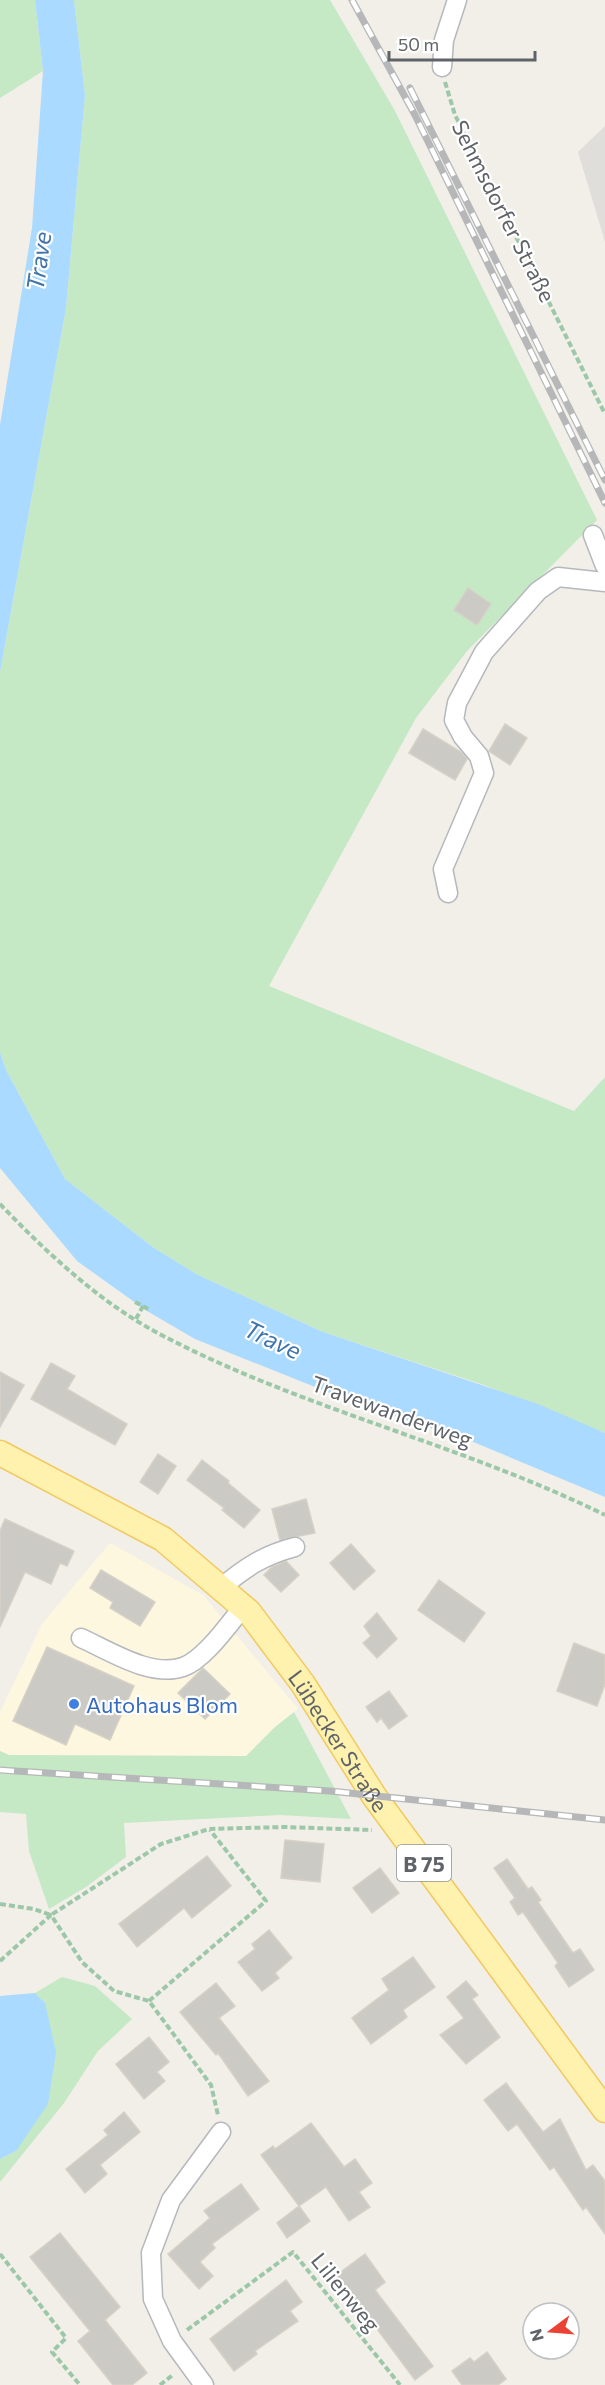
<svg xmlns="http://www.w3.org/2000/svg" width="605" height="2385" viewBox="0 0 605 2385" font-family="Commissioner,sans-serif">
<rect width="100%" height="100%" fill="#f1efe8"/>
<!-- commercial -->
<polygon fill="#fef7e0" points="110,1543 203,1595 298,1709 275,1727 246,1756 9,1755 0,1751 0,1712 42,1624"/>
<!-- industrial -->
<polygon fill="#e0deda" points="605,126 605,242 578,152"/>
<!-- green -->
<g fill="#c5e8c5">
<polygon points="0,0 35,0 43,71 0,98"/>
<polygon points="74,0 330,0 395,111 597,520 467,651 416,718 269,986 574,1111 605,1077 605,1433 484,1385 323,1332 198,1275 154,1248 65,1179 6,1070 0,1052 0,672 66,308 85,95"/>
<polygon points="294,1712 351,1819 280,1815 124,1823 126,1857 86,1887 49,1909 29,1851 26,1814 0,1812 0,1751 9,1755 246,1756 275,1727"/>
<polygon points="62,1977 95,1986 132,2019 98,2051 64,2103 0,2182 0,2159 16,2151 45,2003 35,1993"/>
</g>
<!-- water -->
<g fill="#aadaff">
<polygon points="35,0 74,0 85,95 66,308 0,672 0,425 32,228 43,71"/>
<polygon points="0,1052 6,1070 65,1179 154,1248 198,1275 323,1332 538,1404 605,1433 605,1497 471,1441 360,1405 195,1339 147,1311 77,1261 0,1168"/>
<polygon points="35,1993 45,2003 56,2052 48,2104 16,2151 0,2159 0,1996"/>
</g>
<!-- building -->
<g fill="#cccac5" stroke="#d6d1c6" stroke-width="1.5">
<polygon points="468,588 491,604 477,625 454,610"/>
<polygon points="505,724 527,738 510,765 489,751"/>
<polygon points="423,729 461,752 467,759 455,780 409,753"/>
<polygon points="51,1363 75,1376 67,1389 127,1424 115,1445 31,1399"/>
<polygon points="0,1372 24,1385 0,1427"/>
<polygon points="158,1454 176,1466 158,1494 140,1482"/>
<polygon points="202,1460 229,1481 228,1483 260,1510 244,1528 222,1510 224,1508 187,1480"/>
<polygon points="306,1499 315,1533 280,1540 272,1509"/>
<polygon points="5,1519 74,1551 67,1566 60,1563 51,1584 25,1572 0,1627 0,1531"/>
<polygon points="351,1544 375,1571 354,1590 330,1563"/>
<polygon points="286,1561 299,1575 281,1592 264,1575 272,1567"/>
<polygon points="101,1570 155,1602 140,1626 110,1608 113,1602 90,1588"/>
<polygon points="439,1580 485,1613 464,1642 418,1610"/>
<polygon points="377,1613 397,1639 377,1658 363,1643 371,1636 364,1626"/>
<polygon points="574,1643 605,1655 605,1684 597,1706 557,1691"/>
<polygon points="47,1647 134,1686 110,1740 75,1724 66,1745 13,1721"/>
<polygon points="203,1668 230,1694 205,1719 178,1693"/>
<polygon points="389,1691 407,1716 389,1729 381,1718 377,1722 366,1707"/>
<polygon points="285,1840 324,1844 320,1882 281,1878"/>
<polygon points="207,1856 231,1886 192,1918 184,1908 137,1947 119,1924"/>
<polygon points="507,1859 528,1889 532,1887 541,1900 538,1902 573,1953 580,1949 594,1970 569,1987 555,1966 558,1963 523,1912 518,1915 510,1902 515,1898 494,1868"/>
<polygon points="380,1868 399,1893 372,1913 353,1888"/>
<polygon points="269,1930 292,1958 275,1973 279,1978 262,1991 238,1962 255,1949 252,1944"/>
<polygon points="413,1957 435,1987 403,2010 407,2017 371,2044 352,2018 389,1990 382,1979"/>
<polygon points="466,1981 478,1995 472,1999 500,2037 466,2064 440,2035 464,2018 447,1997"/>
<polygon points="216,1983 235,2006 219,2018 269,2081 248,2096 218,2053 216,2055 180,2012"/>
<polygon points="149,2037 169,2062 157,2072 165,2081 144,2099 116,2064"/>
<polygon points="506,2083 543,2132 560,2119 586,2170 593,2165 605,2181 605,2234 586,2207 583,2210 554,2167 550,2170 517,2124 508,2131 484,2100"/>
<polygon points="124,2112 140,2132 100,2165 107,2174 85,2193 66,2169 108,2135 104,2130"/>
<polygon points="311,2123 344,2167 355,2159 372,2183 359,2192 370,2207 349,2221 326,2187 299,2206 261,2155 273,2146 275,2149"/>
<polygon points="241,2184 259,2209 212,2244 215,2248 200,2262 213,2276 199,2289 168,2254 210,2218 204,2211"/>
<polygon points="299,2206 310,2221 287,2238 277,2223"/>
<polygon points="60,2233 120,2307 105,2320 147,2373 132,2385 113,2385 78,2341 90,2331 30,2257"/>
<polygon points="365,2254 385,2282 375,2290 433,2366 415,2380 357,2302 354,2305 334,2277"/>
<polygon points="286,2280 302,2302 290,2311 298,2321 255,2351 257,2354 234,2371 210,2339"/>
<polygon points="487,2352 506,2379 498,2385 462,2385 452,2371 470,2358 474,2362"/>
</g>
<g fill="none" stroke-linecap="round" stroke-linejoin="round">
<!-- minor casing -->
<g stroke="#b5b8bc" stroke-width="21">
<g id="minor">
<polyline points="442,67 444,40 457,0"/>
<polyline points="593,535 605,566"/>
<polyline points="448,893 443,869 484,773 479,756 463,737 454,720 457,703 484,652 538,591 558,577 605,582"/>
<path d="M221 1588C244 1568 264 1555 295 1547"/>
<path d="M81 1638C110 1651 151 1678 183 1667 204 1660 229 1624 243 1607"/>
<polyline points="204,2385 172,2341 153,2299 151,2253 171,2200 221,2132"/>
</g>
</g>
<!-- major casing -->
<g stroke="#f2c960" stroke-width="27">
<g id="major">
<path id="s1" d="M0 1453 163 1539 249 1612 303 1684 374 1796 605 2110"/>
</g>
</g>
<!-- path -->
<g stroke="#9cc7a9" stroke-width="4" stroke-dasharray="6 3" stroke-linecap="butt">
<polyline points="445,82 455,115 605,414"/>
<path d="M0 1204C45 1251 96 1299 154 1331 297 1408 459 1443 605 1515"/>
<polyline points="135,1302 150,1310"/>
<polyline points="136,1319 143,1306"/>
<polyline points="0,1904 34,1909 51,1915 161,1844 209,1829 284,1827 372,1830"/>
<polyline points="0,1961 51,1915 82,1962 114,1991 149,2001 211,2085 218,2115"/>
<polyline points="149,2001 266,1901 210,1830"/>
<polyline points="0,2254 66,2338 52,2352 80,2385"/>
<polyline points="187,2330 293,2252 400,2385"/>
<polyline points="160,2385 174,2374"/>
</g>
<!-- minor -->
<use href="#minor" stroke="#fff" stroke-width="18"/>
<!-- major -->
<use href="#major" stroke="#fff2af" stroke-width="24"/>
<!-- rail casing -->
<g stroke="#b6b7b8" stroke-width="7">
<g id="rail">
<polyline points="352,0 415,115 605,503"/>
<polyline points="410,88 605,480"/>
<polyline points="0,1770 330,1791 605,1820"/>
</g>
</g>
<!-- rail -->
<use href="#rail" stroke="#fff" stroke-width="4.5" stroke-dasharray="14" stroke-linecap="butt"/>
</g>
<!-- markers -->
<circle fill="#3f7fe0" stroke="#fff" stroke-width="2" cx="74" cy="1704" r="6"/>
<g text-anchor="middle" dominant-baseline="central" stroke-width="4.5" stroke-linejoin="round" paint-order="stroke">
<!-- shield labels -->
<rect fill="#fff" stroke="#8f9295" stroke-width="1.5" x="397" y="1845" width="54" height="36" rx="4.5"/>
<g font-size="21" font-weight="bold" fill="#5f6368">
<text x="424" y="1863">B 75</text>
</g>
<!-- street labels -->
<g font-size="22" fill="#5f6368" stroke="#fff">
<text transform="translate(504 211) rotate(63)">Sehmsdorfer Straße</text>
<text transform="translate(392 1411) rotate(20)">Travewanderweg</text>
<text stroke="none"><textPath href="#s1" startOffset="454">Lübecker Straße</textPath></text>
<text transform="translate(346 2292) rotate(51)">Lilienweg</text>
</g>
<!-- shop labels -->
<g font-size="22" fill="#366cbe" stroke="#fff" text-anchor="start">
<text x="86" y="1704">Autohaus Blom</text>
</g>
<!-- water labels -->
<g font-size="24" font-style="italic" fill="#4174aa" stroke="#fff">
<text transform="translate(38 261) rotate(-82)">Trave</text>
<text transform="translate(273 1339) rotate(25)">Trave</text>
</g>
</g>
<!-- north arrow -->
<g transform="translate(551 2331) rotate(254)"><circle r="28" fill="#ffffff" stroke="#bfc1c3" stroke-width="1.5"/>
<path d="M0-4.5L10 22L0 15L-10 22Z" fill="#ea4335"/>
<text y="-9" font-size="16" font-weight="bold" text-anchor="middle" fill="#5f6368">N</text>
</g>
<!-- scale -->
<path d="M389 51v9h146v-9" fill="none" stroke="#5f6368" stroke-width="3"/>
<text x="398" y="51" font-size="18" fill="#5f6368" stroke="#ffffff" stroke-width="4.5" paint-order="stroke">50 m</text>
</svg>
